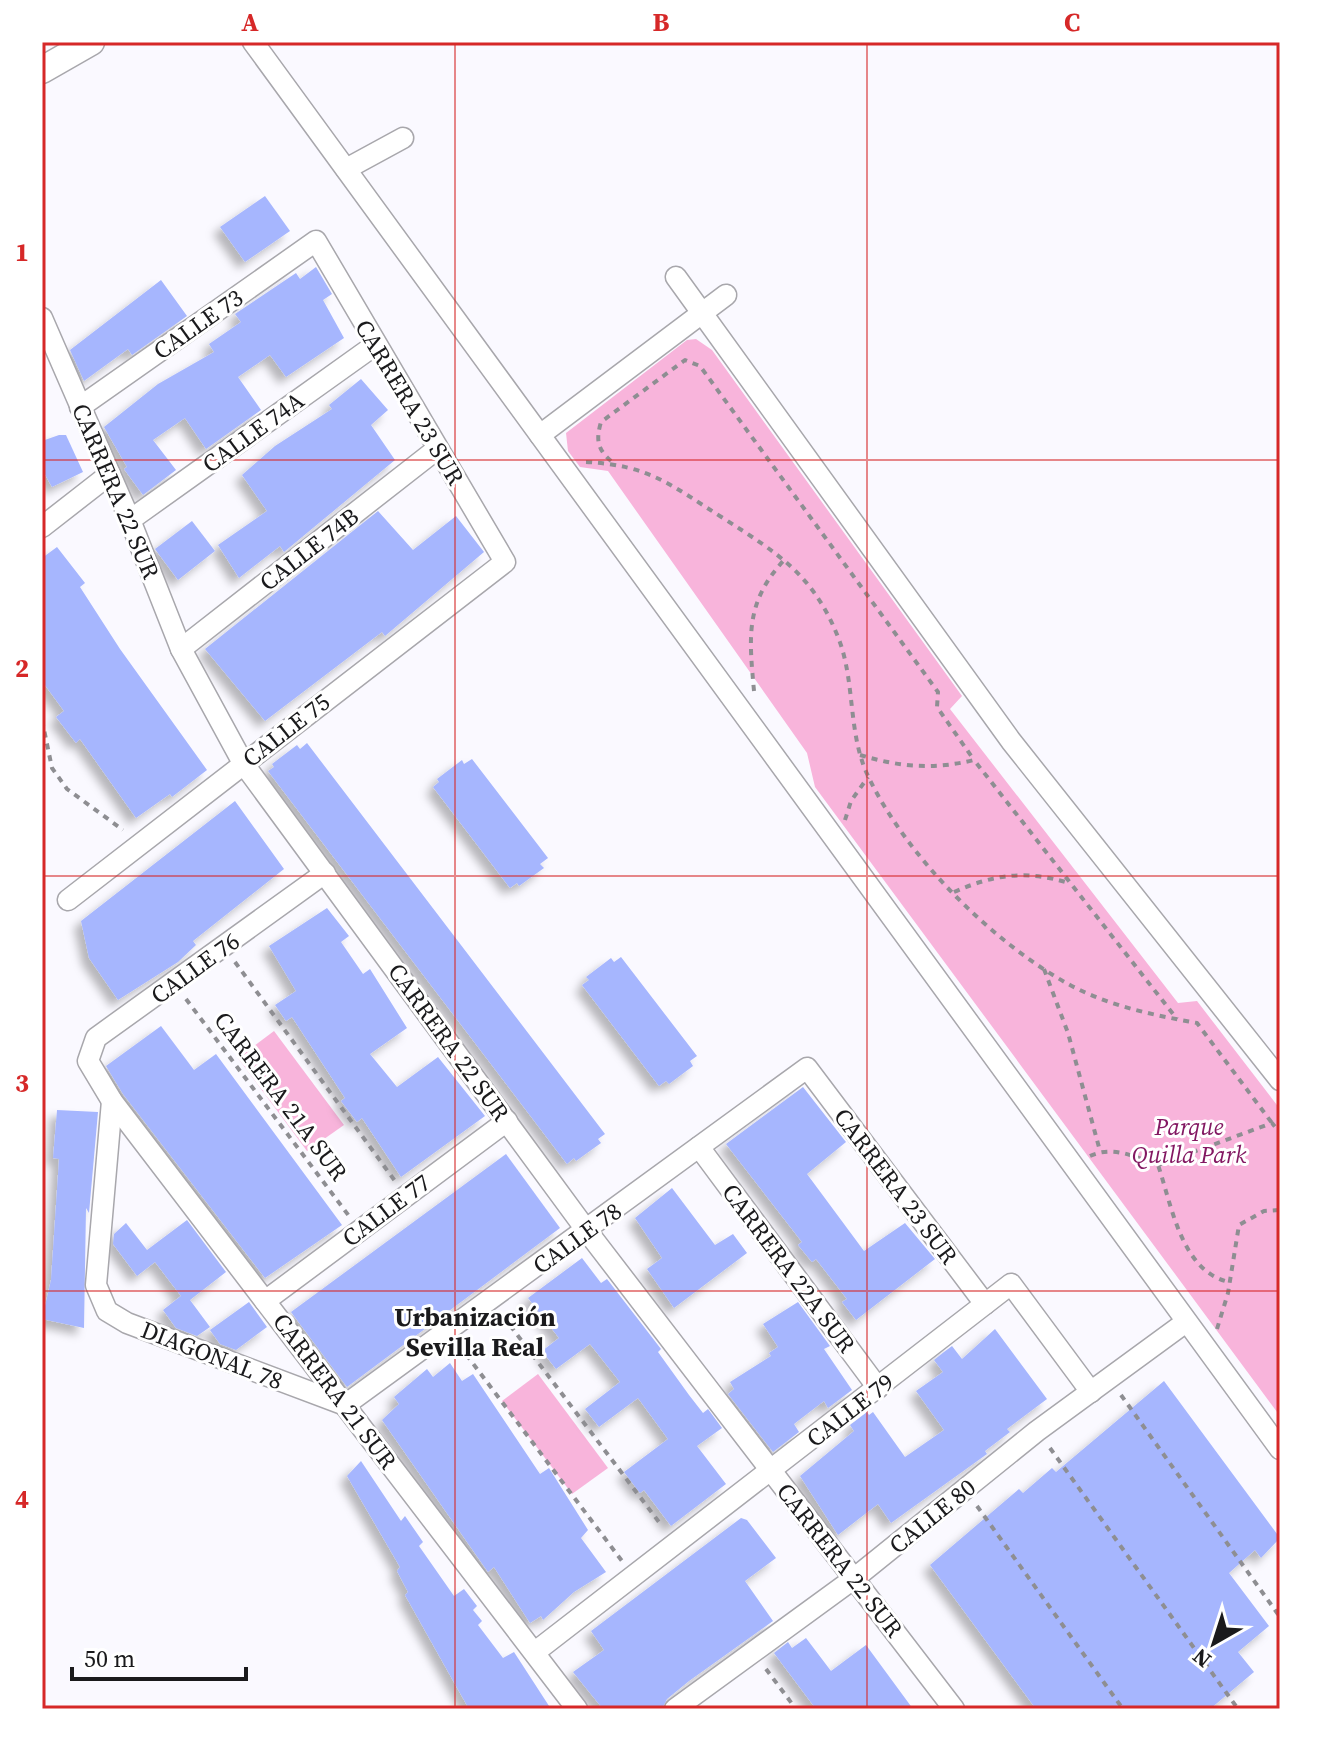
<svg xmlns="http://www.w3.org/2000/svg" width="1322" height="1751" viewBox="0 0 1322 1751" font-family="'Source Serif 4',serif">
<defs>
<filter id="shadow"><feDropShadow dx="-7" dy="7" stdDeviation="4" flood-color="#0004"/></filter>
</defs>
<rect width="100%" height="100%" fill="#faf9ff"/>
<!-- green -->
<g fill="#f8b4db">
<polygon points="696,339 712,350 962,696 950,709 1178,1003 1197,1001 1280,1109 1280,1416 815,787 807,753 608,471 580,467 568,451 566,433 687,340"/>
<polygon points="274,1031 344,1125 307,1151 238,1058"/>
<polygon points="538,1374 608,1468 572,1494 502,1401"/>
</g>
<!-- building -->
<g fill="#a6b6fe" filter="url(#shadow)">
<polygon points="265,196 290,231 245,262 220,227"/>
<polygon points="316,267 332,294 323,300 344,338 286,377 270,355 238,377 261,410 206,449 185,418 153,440 176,470 143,495 124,469 127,467 104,427 158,384 214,352 209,344 241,322 235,314 296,273 300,279"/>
<polygon points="161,280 187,316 132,355 128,349 84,381 70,350"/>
<polygon points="361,379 388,410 371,425 395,460 284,552 280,546 239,578 218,545 267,511 242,475 275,446 332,409 329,405"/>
<polygon points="59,435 66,435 83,472 52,487 42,469 42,441"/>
<polygon points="378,511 413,550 456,516 484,552 385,636 382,632 265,721 205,649"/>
<polygon points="192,521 215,551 178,580 155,549"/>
<polygon points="57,547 85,583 80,587 120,649 207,770 172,797 170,794 136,818 80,739 76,743 56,717 64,711 42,681 42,558"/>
<polygon points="307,743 605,1134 598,1139 601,1143 576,1161 574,1158 567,1164 268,771 274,767 272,764 297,745 300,749"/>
<polygon points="472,759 548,858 540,864 544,868 519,886 517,883 510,888 433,787 439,782 437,779 462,760 464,764"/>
<polygon points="235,801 284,869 193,941 196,945 178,962 118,1000 89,958 81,921"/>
<polygon points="327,908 349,936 341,942 363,974 370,969 407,1028 370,1054 397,1087 438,1057 485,1116 401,1177 362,1118 357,1122 341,1101 345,1098 292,1017 286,1021 275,1005 296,991 269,946"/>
<polygon points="621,957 697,1056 690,1061 693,1066 669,1084 666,1081 659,1086 582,985 589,980 586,977 611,958 614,962"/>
<polygon points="161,1026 194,1070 216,1054 342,1225 265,1278 123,1094 106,1066"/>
<polygon points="803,1087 846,1142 807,1174 864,1251 905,1223 935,1259 856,1320 842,1302 847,1299 816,1259 812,1262 798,1245 802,1242 726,1144"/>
<polygon points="57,1110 98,1112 89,1213 86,1208 84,1328 42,1319 51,1280 59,1159 53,1158"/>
<polygon points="506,1154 560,1228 347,1387 291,1312"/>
<polygon points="672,1188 715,1245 733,1234 747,1253 674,1308 647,1269 662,1258 635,1218"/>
<polygon points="187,1220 226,1272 190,1300 210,1327 197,1336 176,1328 163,1310 181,1296 155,1262 137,1276 113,1244 114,1234 126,1223 147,1250"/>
<polygon points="582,1258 601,1283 607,1279 661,1349 658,1352 689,1395 703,1413 708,1409 722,1428 697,1446 726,1484 671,1526 644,1490 640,1493 624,1472 668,1439 638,1398 599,1427 585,1409 620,1382 590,1344 556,1369 542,1351 559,1338 528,1298"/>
<polygon points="249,1302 267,1327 236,1350 220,1344 210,1330"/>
<polygon points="798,1302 830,1346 824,1349 852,1390 828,1408 824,1401 794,1424 799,1432 773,1452 728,1394 734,1389 730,1382 771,1356 769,1353 778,1347 763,1324"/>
<polygon points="995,1329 1047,1399 1007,1429 1010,1432 985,1451 987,1454 891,1523 878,1504 838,1535 800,1476 854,1431 850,1425 867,1412 869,1415 873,1412 905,1457 944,1430 916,1391 943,1372 934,1360 944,1352 952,1346 962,1359"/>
<polygon points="450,1363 462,1381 473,1374 540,1474 549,1468 588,1530 581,1538 606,1572 574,1592 543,1620 541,1616 530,1623 494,1567 488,1572 382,1420 399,1404 394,1397 427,1369 433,1377"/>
<polygon points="1164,1381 1280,1538 1261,1558 1255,1550 1229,1573 1269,1626 1238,1652 1254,1672 1210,1709 1036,1709 930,1565 1019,1489 1023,1493 1052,1468 1056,1472"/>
<polygon points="361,1461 401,1521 405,1516 423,1542 419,1546 454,1596 464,1589 477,1606 473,1610 482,1621 478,1625 503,1658 514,1652 551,1709 469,1709 405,1595 408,1592 397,1571 400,1567 347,1476"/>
<polygon points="741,1518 747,1520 776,1558 745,1581 773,1621 689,1681 667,1699 662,1709 603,1709 573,1672 604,1650 591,1631"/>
<polygon points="806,1638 831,1671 866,1645 913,1709 816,1709 774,1653 788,1642 792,1648"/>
</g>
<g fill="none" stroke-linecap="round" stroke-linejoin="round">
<!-- minor casing -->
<g stroke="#a8a7ac" stroke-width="23">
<g id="minor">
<polyline points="253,42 1280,1449"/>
<polyline points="346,169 403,138"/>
<polyline points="676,277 1011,741 1280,1080"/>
<polyline points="42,318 130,520 181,649 243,763 587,1231 954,1709"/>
<polyline points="540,435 726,295"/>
<polyline points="130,520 375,345"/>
<polyline points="42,527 110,474"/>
<polyline points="181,649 437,449"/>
<polyline points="325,873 96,1038 88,1061 112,1101 577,1709"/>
<polyline points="68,900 505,562 316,241 80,407"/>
<polyline points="112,1101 96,1285 107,1311 127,1323 345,1405 807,1068 985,1304"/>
<polyline points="699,1147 878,1388"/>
<polyline points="265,1301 507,1121"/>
<polyline points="535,1652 1011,1284 1091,1392"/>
<polyline points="675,1709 856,1577 1037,1431 1186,1322"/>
</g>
</g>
<!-- tertiary casing -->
<g stroke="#a8a7ac" stroke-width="29">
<polyline id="tertiary" points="42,70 91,42"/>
</g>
<!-- path -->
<g stroke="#8e8e92" stroke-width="4" stroke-dasharray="6 6" stroke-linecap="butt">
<path d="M611 461C597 449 596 439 601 422L685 360 700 366 938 692 937 707 974 760"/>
<path d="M586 462C650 465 672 486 723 518 777 553 813 574 838 637 856 682 847 734 869 778 907 857 993 943 1070 985 1109 1006 1153 1015 1197 1023L1272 1123"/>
<path d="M754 691C749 636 745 602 785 559"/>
<polyline points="42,720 52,768 67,789 123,830"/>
<path d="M860 755C900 767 933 770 974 760L1177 1019"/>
<polyline points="845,820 851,801 868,777"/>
<path d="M954 892C995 874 1026 870 1069 883"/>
<polyline points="235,962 395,1181"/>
<polyline points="1044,969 1068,1033 1100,1151"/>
<polyline points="186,999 349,1216"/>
<path d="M1090 1156C1114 1145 1134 1157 1158 1165 1172 1206 1181 1271 1229 1282"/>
<polyline points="1158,1165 1272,1123 1280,1133"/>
<polyline points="503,1316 662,1526"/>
<polyline points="1217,1329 1228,1293 1239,1225 1264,1211 1280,1210"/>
<polyline points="459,1345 622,1561"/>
<polyline points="1121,1395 1280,1617"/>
<polyline points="1050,1448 1238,1709"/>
<polyline points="977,1506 1123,1709"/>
<polyline points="766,1669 796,1709"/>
</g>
<!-- minor -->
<use href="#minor" stroke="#fff" stroke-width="20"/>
<!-- tertiary -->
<use href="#tertiary" stroke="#fff" stroke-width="26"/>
</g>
<!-- grid -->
<path fill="none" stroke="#d62828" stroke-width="2" stroke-opacity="0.55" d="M455 42V1709M867 42V1709M42 460H1280M42 876H1280M42 1291H1280"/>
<g text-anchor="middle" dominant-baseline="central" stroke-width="6" stroke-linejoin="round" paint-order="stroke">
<!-- street labels -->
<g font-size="24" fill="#1a1a1c" stroke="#fff">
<text transform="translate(198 324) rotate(-35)">CALLE 73</text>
<text transform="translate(410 402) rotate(59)">CARRERA 23 SUR</text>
<text transform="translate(253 432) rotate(-36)">CALLE 74A</text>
<text transform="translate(116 491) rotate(67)">CARRERA 22 SUR</text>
<text transform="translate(309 549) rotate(-38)">CALLE 74B</text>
<text transform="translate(286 730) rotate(-38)">CALLE 75</text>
<text transform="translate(195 968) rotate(-36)">CALLE 76</text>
<text transform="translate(449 1042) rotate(54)">CARRERA 22 SUR</text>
<text transform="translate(281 1096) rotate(53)">CARRERA 21A SUR</text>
<text transform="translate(896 1186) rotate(53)">CARRERA 23 SUR</text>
<text transform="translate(386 1210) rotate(-37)">CALLE 77</text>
<text transform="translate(577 1238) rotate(-36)">CALLE 78</text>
<text transform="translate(789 1268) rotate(53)">CARRERA 22A SUR</text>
<text transform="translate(212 1355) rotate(21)">DIAGONAL 78</text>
<text transform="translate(335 1391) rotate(53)">CARRERA 21 SUR</text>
<text transform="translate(850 1410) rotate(-38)">CALLE 79</text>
<text transform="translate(932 1516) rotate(-39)">CALLE 80</text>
<text transform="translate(840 1560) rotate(52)">CARRERA 22 SUR</text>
</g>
<!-- park labels -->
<g font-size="24" font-style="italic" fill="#831862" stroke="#fff">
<text x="1189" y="1126">Parque<tspan x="1189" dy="28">Quilla Park</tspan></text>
</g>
<!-- neighbourhood labels -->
<g font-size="26" font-weight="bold" fill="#1a1a1c" stroke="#fff">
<text x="475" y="1317">Urbanización<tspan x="475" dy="30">Sevilla Real</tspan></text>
</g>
</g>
<!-- border -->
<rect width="1322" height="1751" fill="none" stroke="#ffffff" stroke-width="88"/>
<!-- north arrow -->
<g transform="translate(1214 1643) rotate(219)" stroke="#ffffff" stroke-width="6" paint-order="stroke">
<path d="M0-6L14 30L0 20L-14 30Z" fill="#1a1a1c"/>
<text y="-12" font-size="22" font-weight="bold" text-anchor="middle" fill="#1a1a1c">N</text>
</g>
<!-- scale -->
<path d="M72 1667v12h174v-12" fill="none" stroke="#1a1a1c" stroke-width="4"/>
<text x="84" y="1667" font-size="24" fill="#1a1a1c" stroke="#ffffff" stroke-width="6" paint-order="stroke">50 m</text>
<rect x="44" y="44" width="1234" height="1663" fill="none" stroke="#d62828" stroke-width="3"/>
<g font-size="26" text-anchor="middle" font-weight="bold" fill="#d62828">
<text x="250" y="31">A</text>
<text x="661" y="31">B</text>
<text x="1072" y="31">C</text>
<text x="22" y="261">1</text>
<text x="22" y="677">2</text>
<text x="22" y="1092">3</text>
<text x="22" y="1508">4</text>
</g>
</svg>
